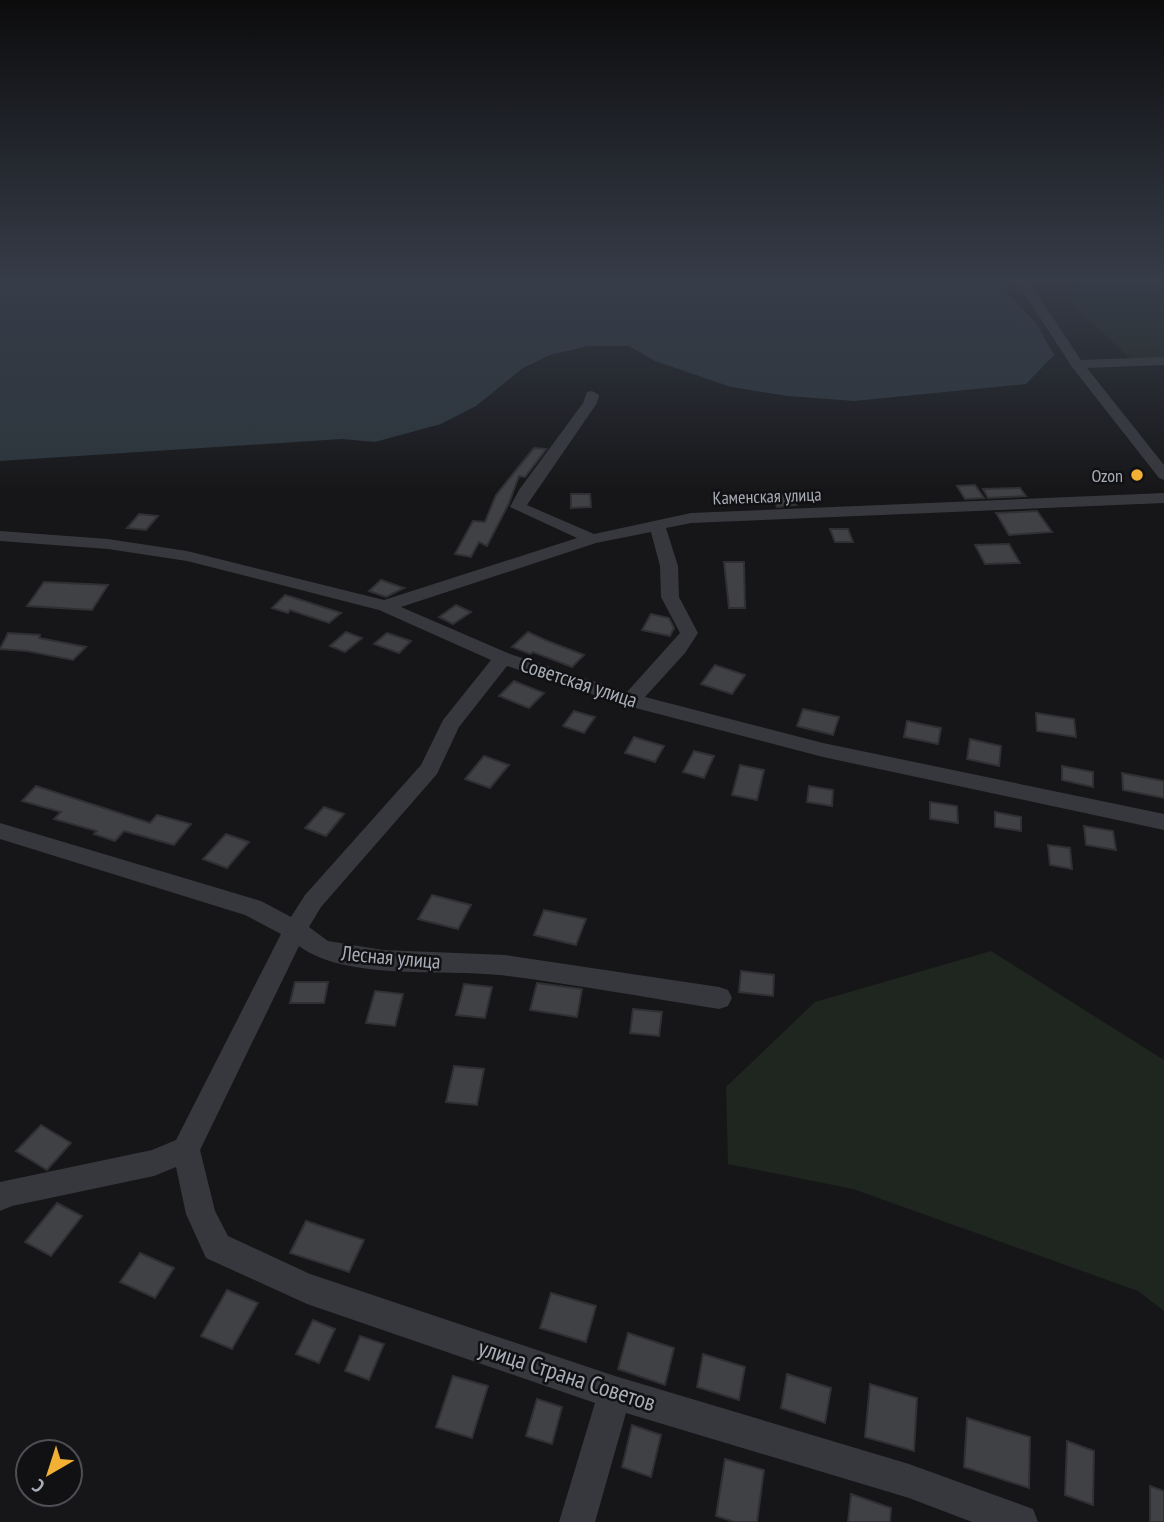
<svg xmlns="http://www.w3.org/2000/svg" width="1164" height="1522" viewBox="0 0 1164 1522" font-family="'PT Sans Narrow',sans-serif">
<rect width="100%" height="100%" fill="#161618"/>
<!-- green -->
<g fill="#1e261f">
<polygon points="1081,279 1164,279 1164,358 1132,360 1069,302 1076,280"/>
<polygon points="991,951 1164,1060 1164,1311 1138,1291 853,1189 728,1164 726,1087 815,1002"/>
</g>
<!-- water -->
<polygon fill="#2c353c" points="0,279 1005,279 1008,294 1036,323 1054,355 1026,384 854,401 788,396 731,387 655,361 629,346 588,346 550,355 523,368 476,406 441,424 375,442 342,439 0,461"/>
<!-- building -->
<g fill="#404145" stroke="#303034" stroke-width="2">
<polygon points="534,448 546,449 525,477 519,476 509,503 487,546 479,542 471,557 455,554 473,521 485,522 496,495"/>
<polygon points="975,485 984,498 965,499 957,486"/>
<polygon points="1020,488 1026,496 988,498 983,489"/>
<polygon points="788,492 796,505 777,507 770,493"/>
<polygon points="571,494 590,494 591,507 571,508"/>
<polygon points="1037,511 1052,532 1009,535 996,513"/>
<polygon points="139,514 158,516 146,530 127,528"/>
<polygon points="830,529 848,529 853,542 835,542"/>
<polygon points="1009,544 1020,563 985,564 975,545"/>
<polygon points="724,562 744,562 745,608 729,608"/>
<polygon points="381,580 404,588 386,597 369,591"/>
<polygon points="44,582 108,585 92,610 27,606"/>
<polygon points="285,595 292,597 341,613 329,623 290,610 288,613 272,608"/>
<polygon points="456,605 471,612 453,624 439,617"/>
<polygon points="651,614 669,618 674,628 670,636 642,630"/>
<polygon points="346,632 362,638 345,652 330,646"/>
<polygon points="528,632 545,640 584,655 572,667 533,652 530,654 512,647"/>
<polygon points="8,633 40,635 39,638 86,647 73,660 27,651 0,649"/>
<polygon points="387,633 411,641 399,653 374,644"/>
<polygon points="715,665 745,675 732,694 701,684"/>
<polygon points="514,681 544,693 529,708 499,696"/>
<polygon points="803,709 839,717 833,735 797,726"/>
<polygon points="574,711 595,717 584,733 563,726"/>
<polygon points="1036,713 1074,719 1076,737 1037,731"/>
<polygon points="907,721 941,728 938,744 904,737"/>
<polygon points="634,737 664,746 655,762 625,753"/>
<polygon points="970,739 1001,746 999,766 967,759"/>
<polygon points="694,751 714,756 704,778 683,772"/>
<polygon points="484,756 509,765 490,788 465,779"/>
<polygon points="740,765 764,770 757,800 732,795"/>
<polygon points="1062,766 1093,772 1093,787 1062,780"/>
<polygon points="1122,773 1164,781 1164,798 1123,790"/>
<polygon points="36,786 150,823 157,815 191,824 174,845 124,831 115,841 94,834 97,831 54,819 61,812 22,801"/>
<polygon points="809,786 833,790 832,806 807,802"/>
<polygon points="930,802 957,806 958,823 930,819"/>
<polygon points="324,807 344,814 326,836 305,828"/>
<polygon points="995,812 1021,817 1021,831 995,827"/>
<polygon points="1084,826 1113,831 1116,850 1086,845"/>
<polygon points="226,834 249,842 227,868 203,859"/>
<polygon points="1048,845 1070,848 1072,869 1050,865"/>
<polygon points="432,895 471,905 458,929 418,919"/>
<polygon points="544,910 586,919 576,945 534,935"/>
<polygon points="741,971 774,975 773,996 739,992"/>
<polygon points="295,982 328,982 324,1003 290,1003"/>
<polygon points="537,983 582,989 577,1017 530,1010"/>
<polygon points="464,984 492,987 485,1018 456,1015"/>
<polygon points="375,991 403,994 395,1026 366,1023"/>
<polygon points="633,1009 662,1012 659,1036 630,1033"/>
<polygon points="454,1066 484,1069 477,1105 446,1102"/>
<polygon points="41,1125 71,1143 47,1170 16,1151"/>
<polygon points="57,1203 82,1216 51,1256 25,1242"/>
<polygon points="306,1221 364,1240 349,1272 290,1253"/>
<polygon points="140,1253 174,1268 155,1298 120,1282"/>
<polygon points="227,1290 258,1303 232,1349 201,1336"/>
<polygon points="551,1293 596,1306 586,1342 540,1328"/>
<polygon points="313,1320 335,1329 319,1363 296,1354"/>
<polygon points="628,1333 674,1348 665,1385 618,1369"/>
<polygon points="360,1336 384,1344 369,1380 345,1371"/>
<polygon points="703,1354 745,1367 739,1400 697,1387"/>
<polygon points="787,1374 831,1388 825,1423 781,1408"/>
<polygon points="453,1376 488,1386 472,1438 436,1427"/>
<polygon points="870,1384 917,1398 914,1451 865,1437"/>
<polygon points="537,1399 562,1407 552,1444 526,1436"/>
<polygon points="967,1418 1030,1437 1029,1488 964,1467"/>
<polygon points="632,1425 661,1435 651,1477 622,1467"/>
<polygon points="1067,1441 1094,1451 1093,1505 1065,1495"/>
<polygon points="725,1459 764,1470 757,1522 735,1522 716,1516"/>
<polygon points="1150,1486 1164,1491 1164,1522 1150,1522"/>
<polygon points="851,1494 891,1508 890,1522 848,1522"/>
</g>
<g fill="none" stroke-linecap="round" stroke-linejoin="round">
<!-- minor -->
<g fill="#37383d" fill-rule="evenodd">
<polygon points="1015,279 1027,279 1081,360 1164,357 1164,365 1087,368 1164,465 1164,480 1159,478 1072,367"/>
<path d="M592 391 599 395 597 403 527 505 594 534 691 513 1164 493V503L691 523 666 528 678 566 679 597 698 633 685 653 645 697 823 743 1164 814V830L823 757 624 705 507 666 459 727 437 774 321 907 309 927 328 941 383 950 505 955 719 987 728 990 732 998 728 1006 719 1009C649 998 578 985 508 976 449 968 347 982 299 946L200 1150 215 1211 228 1236 310 1274 615 1376 909 1464 1033 1509 1038 1522H972L909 1498 626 1413 595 1522H559L595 1403 307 1304 206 1258 186 1214 176 1167 154 1176 12 1206 0 1211V1182L152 1150 176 1140 281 934 245 915 0 839V823L261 901 291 917 305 895 421 765 443 720 491 660 379 610 187 561 108 549 0 541V531L108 539 187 551 384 600 577 538 510 507 519 490 583 403 587 392ZM651 532 660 566 661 597 680 633 627 692 510 654 401 607 596 543Z"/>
</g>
</g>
<!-- sky -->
<linearGradient id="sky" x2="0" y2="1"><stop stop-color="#0c0c0d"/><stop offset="0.57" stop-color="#363c48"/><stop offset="1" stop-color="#363c48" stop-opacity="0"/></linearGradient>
<rect width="1164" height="492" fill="url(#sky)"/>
<!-- markers -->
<circle fill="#f2b134" stroke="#111113" stroke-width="2.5" cx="1137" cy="475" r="7"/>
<g text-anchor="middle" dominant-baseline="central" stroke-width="5" stroke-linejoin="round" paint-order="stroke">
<!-- far-poi labels -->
<g font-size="18" fill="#a8adb8" stroke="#111113" text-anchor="end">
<text x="1123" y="475">Ozon</text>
</g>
<!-- far-street labels -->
<g font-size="18" fill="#a8adb8" stroke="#111113">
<text transform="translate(767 496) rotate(-2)">Каменская улица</text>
</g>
<!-- street labels -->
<g font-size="21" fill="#a8adb8" stroke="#111113">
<text transform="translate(579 682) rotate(18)">Советская улица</text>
<text transform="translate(391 957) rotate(5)">Лесная улица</text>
</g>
<!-- near-street labels -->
<g font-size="24" fill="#a8adb8" stroke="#111113">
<text transform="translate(567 1375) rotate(18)">улица Страна Советов</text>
</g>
</g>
<!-- north arrow -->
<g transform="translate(49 1473) rotate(219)"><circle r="33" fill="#111113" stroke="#4d4f55" stroke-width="2"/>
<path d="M0-5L12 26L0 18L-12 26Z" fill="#f2b134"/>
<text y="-10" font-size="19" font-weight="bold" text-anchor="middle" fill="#a8adb8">С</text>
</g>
</svg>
